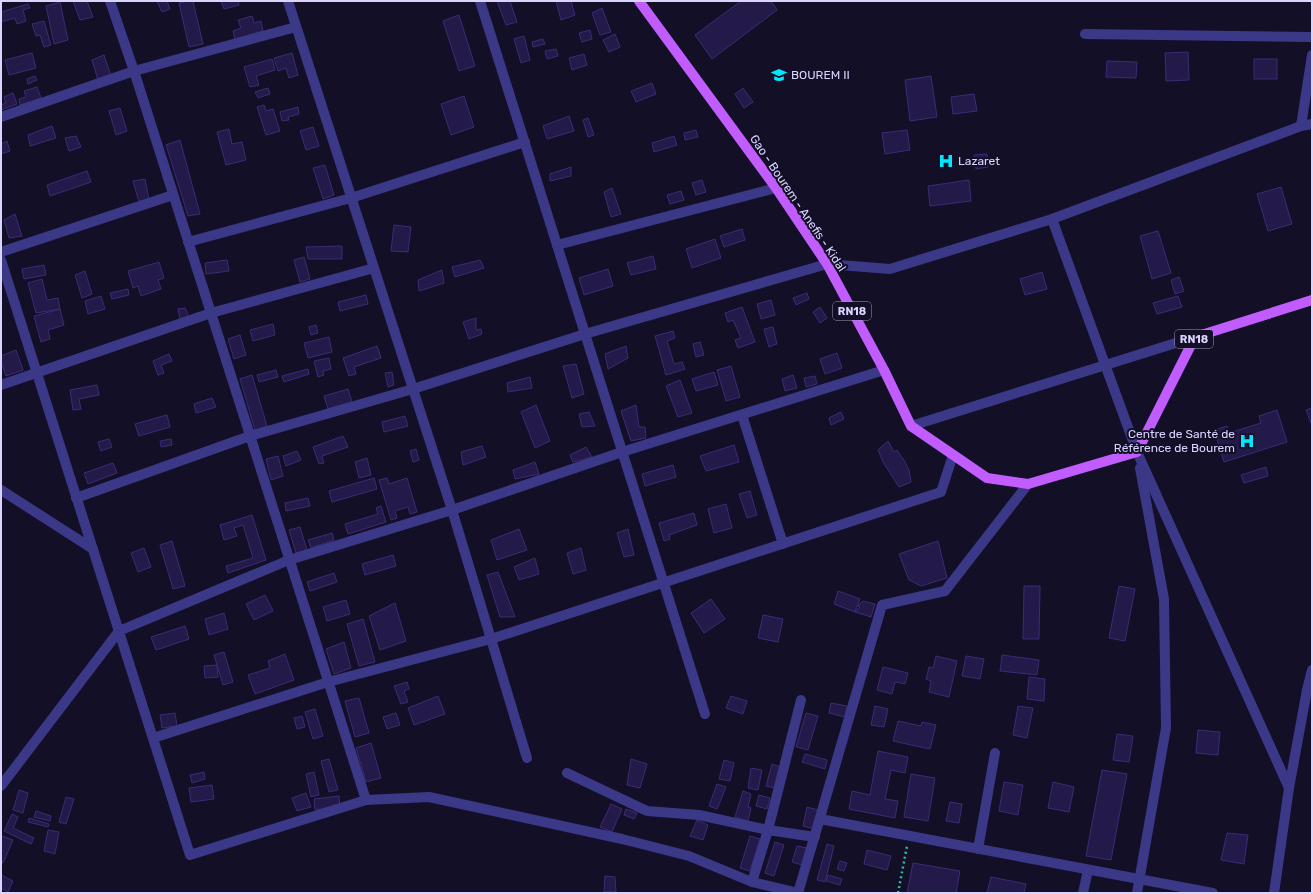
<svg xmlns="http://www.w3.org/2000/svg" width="1313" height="894" viewBox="0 0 1313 894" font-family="Rubik,sans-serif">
<rect width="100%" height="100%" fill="#130f27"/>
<!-- building -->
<g fill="#231a49" stroke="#3a2c75">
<polygon points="73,1 87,1 93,17 80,20"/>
<polygon points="157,1 167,1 170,9 162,12"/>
<polygon points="188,1 193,1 203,44 189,47 179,3"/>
<polygon points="221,1 238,1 239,5 224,9"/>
<polygon points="497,1 510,1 517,22 506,25"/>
<polygon points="556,1 571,1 575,15 561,20"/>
<polygon points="741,1 771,1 777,10 712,59 695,35"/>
<polygon points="60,2 68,40 54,44 46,6"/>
<polygon points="28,4 30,8 23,10 26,21 17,24 15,18 1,22 1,12"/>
<polygon points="602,8 611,32 600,35 592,13"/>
<polygon points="459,15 475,66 459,71 443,21"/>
<polygon points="252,16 254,23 261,21 263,31 235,39 233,31 241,28 238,20"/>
<polygon points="44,21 51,45 44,47 40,35 36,36 32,24"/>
<polygon points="590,30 592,39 582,42 579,33"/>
<polygon points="615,34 620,47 609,52 603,40"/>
<polygon points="524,36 530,60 521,63 514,39"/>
<polygon points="543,39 545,44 533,47 532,42"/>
<polygon points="556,49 558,56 547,59 545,51"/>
<polygon points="1188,52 1189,80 1166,81 1165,53"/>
<polygon points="32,53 36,68 9,75 5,60"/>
<polygon points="292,53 298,75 289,78 286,68 278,71 274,58"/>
<polygon points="584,54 587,65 572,70 569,58"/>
<polygon points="104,55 111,76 98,80 92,60"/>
<polygon points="272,59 275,70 256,76 259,85 250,87 244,67"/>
<rect x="1254" y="59" width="23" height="20"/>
<polygon points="1107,61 1137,62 1136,78 1106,77"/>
<polygon points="35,76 37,80 28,84 27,79"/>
<polygon points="931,76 937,117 910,121 905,80"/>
<polygon points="652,83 656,94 636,102 631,91"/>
<polygon points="37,87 41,98 20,105 19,99 26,97 24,91"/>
<polygon points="268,88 270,94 258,98 255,92"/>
<polygon points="743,88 753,102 744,108 735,94"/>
<polygon points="13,93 17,104 1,110 1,105 6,103 4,97"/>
<polygon points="974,94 977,111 953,114 951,97"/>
<polygon points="464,96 474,127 451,135 441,104"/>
<polygon points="264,105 266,111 273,109 280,131 266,135 257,107"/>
<polygon points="298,107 299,114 288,117 289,120 282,121 280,112"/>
<polygon points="120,108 127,131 116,135 109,111"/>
<polygon points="569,116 574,131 547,139 543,126"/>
<polygon points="588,118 594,135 588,137 583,120"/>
<polygon points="52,126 56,138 30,146 28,135"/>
<polygon points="313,127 319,146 306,150 300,131"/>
<polygon points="229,129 232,144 242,142 246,160 226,165 217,132"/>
<polygon points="696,130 698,137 685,140 684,133"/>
<polygon points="907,130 910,150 885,154 882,133"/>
<polygon points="76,136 81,147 69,151 65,138"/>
<polygon points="674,136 677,145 654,152 652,143"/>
<polygon points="180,140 200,214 188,216 166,145"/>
<polygon points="7,141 10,151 1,154 1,144"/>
<polygon points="987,154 988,167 976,169 974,155"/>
<polygon points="325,165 334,195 323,199 313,168"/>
<polygon points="571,167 571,176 550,181 550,174"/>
<polygon points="87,171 91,182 50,196 47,185"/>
<polygon points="145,179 149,200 139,202 133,181"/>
<polygon points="702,180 706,192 696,195 692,183"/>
<polygon points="969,180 971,201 930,206 928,186"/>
<polygon points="1281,187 1292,224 1268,231 1257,194"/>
<polygon points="612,188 621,214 611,217 604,192"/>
<polygon points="681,191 684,200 670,204 667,195"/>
<polygon points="15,214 22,236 9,238 4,220"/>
<polygon points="394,225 411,227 408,252 391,251"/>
<polygon points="742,229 745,240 724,247 720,236"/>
<polygon points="1158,231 1171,273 1152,279 1140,236"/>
<polygon points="715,239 721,258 692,268 686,249"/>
<polygon points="342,246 342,259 308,259 306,247"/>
<polygon points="653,256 656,269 631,275 627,263"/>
<polygon points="304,257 310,279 300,282 294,260"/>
<polygon points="227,260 229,271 206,274 205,263"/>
<polygon points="480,260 484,268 455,277 452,267"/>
<polygon points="159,262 164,278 158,280 161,289 141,296 138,286 133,288 128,271"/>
<polygon points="44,265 46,275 24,279 22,269"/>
<polygon points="608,269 613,286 584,295 579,278"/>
<polygon points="442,270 444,283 419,291 418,280"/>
<polygon points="85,271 92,294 82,298 75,275"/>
<polygon points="1042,272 1047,289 1025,295 1020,279"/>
<polygon points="1179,277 1184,291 1175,294 1171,280"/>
<polygon points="42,279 47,300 58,298 60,309 36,313 28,283"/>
<polygon points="128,289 129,295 112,299 110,293"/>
<polygon points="807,293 809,299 796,305 793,298"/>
<polygon points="366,295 368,304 340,311 338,302"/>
<polygon points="101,296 105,309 88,314 85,301"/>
<polygon points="1178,296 1182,307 1157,314 1153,303"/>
<polygon points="771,300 775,315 761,319 757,304"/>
<polygon points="742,307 755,342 738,348 735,340 741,338 733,320 728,322 725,313"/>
<polygon points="820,307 827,318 820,323 813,312"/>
<polygon points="185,308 189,317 180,319 178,309"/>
<polygon points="60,309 64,325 48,330 50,339 41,342 34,316"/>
<polygon points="476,318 476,330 481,329 482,334 469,339 463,322"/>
<polygon points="273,324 275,335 253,341 250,330"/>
<polygon points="316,325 318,333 311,335 309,327"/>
<polygon points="773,327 777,344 769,347 764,329"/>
<polygon points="673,331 675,338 667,341 674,364 682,362 685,369 666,375 655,336"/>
<polygon points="240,335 246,355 234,359 228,339"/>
<polygon points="329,337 332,352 308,358 304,343"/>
<polygon points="700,342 704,355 696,357 693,344"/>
<polygon points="377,346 381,358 354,367 356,374 349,376 343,358"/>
<polygon points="626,346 628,358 608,369 605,354"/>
<polygon points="16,350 23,370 6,376 1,362 1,356"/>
<polygon points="837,353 842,368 825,374 820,359"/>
<polygon points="169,354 172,361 161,365 164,373 158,375 153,361"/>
<polygon points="329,358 331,369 323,371 324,375 318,377 314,361"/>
<polygon points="576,364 584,394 572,398 563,366"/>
<polygon points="731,366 740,397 726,401 717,370"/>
<polygon points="308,369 309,374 284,382 282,376"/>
<polygon points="276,370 278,377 259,382 257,375"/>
<polygon points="392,372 394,385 388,387 385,373"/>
<polygon points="714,372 718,385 696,391 692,379"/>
<polygon points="252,375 267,426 255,430 240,379"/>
<polygon points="793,375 797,388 785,391 782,379"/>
<polygon points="815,376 817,384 806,387 804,378"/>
<polygon points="530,377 532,388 508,392 507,383"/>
<polygon points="680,380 692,413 678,417 666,386"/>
<polygon points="97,385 99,395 79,399 81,409 73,410 70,390"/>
<polygon points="348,389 352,402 328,409 324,396"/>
<polygon points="212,398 216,407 196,413 194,404"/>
<polygon points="536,405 550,441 535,448 521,412"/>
<polygon points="636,405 639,427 645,427 646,438 631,441 621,411"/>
<polygon points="1312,408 1312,423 1311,423 1306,410"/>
<polygon points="1277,410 1287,442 1224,462 1214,430 1227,426 1229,433 1261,423 1259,416"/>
<polygon points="589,412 595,426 582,427 579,414"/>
<polygon points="841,412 844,419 831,425 829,418"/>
<polygon points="167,415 170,427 139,436 135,424"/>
<polygon points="405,416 408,426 384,432 382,422"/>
<polygon points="343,436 348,447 322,456 324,463 319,464 313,447"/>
<polygon points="109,439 112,447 101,451 98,442"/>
<polygon points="171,439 172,445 161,447 160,441"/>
<polygon points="888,441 894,452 897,450 905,462 909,470 911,482 899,487 883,462 878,450"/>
<polygon points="734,445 739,462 706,471 700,456"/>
<polygon points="482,446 486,457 463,465 461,452"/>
<polygon points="586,447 592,457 573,462 570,455"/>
<polygon points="416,449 419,460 413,462 410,451"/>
<polygon points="297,451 301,460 286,466 283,456"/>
<polygon points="278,456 283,476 271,480 266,459"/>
<polygon points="367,458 371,475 359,478 355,462"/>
<polygon points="535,462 539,474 515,479 513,470"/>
<polygon points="113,463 117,473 88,484 84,473"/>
<polygon points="673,465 676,477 645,486 642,474"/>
<polygon points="1266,467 1268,476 1244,483 1241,475"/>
<polygon points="374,478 377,489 332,502 329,491"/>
<polygon points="387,478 389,484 407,478 417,512 410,514 408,507 395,511 397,518 391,520 379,480"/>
<polygon points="750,491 757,515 747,518 739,494"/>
<polygon points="308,498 310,506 286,511 285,503"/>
<polygon points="726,504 732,528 714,533 708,509"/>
<polygon points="381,506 386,522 348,534 345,524 378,514 376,508"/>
<polygon points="694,513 697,525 669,535 670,539 664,541 659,523"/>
<polygon points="252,515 266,560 228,573 226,566 253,558 243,525 234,528 237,536 224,540 220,525"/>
<polygon points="300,527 307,550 296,553 289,530"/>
<polygon points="519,529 527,550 497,560 491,540"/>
<polygon points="628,529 634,555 624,557 617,533"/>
<polygon points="332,533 334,540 311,548 308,540"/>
<polygon points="172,541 185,586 173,589 160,545"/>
<polygon points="938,541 947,578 921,586 909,580 899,554"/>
<polygon points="144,548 151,567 138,572 131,553"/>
<polygon points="581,548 586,570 573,574 567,553"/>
<polygon points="393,555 396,566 365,575 362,564"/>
<polygon points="535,558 539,574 519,580 514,567"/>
<polygon points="498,572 515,617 500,617 487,575"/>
<polygon points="334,573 337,582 310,591 307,582"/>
<polygon points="1024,586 1040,586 1039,639 1023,639"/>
<polygon points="1119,586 1135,589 1125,641 1109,638"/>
<polygon points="838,591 860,599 855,612 834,604"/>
<polygon points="265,595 273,611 254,620 246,604"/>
<polygon points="711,599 725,619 704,633 691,613"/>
<polygon points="346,600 350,614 327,621 323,607"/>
<polygon points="863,601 875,604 871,617 855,612 860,607 858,606"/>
<polygon points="395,603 406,641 380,650 369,616"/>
<polygon points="224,613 228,629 209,635 205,619"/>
<polygon points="763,615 783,619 778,642 758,638"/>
<polygon points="363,619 375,662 359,666 347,624"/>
<polygon points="185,626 189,639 156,650 151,637"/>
<polygon points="344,642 351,668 334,674 326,649"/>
<polygon points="224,652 233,682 223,685 214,655"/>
<polygon points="285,654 294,680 255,694 248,675 270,668 268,661"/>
<polygon points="1002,655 1039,660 1037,675 1000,671"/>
<polygon points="936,656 957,661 949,697 929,692 931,681 926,679 929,667 933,668"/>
<polygon points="966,656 984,659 980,679 962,676"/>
<polygon points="217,665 218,677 205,678 204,666"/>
<polygon points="883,667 908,673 905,684 895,682 892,694 877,690"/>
<polygon points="1029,677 1045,679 1044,701 1027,699"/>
<polygon points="407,682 409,689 404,691 408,702 401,704 394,686"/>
<polygon points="438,696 445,714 414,725 408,708"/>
<polygon points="731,696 747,701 743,714 726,708"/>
<polygon points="359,698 369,733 355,737 345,701"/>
<polygon points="831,703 847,706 845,717 829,713"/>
<polygon points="875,706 888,709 884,727 871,725"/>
<polygon points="1018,706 1033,708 1027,738 1013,735"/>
<polygon points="315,709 323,736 313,739 305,712"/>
<polygon points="175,713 177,726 162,728 160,715"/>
<polygon points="396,713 400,725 387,729 383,717"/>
<polygon points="806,713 818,716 808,750 796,747"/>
<polygon points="302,716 305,727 297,729 294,718"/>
<polygon points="898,721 921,726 922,722 936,725 930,749 893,741"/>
<polygon points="1198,730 1220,732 1218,755 1196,753"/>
<polygon points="1117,734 1133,736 1129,762 1113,760"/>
<polygon points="371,743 381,778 366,782 356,748"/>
<polygon points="878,751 908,757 905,773 891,770 885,799 898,801 895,818 849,809 852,791 870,795"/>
<polygon points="805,754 827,760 825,769 802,762"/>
<polygon points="329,759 338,790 329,792 321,761"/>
<polygon points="631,759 647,764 640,788 627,785"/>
<polygon points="724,760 734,763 730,781 719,779"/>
<polygon points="772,764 781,767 775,788 766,786"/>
<polygon points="751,768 762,770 758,790 748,788"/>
<polygon points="1102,770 1127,774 1111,860 1086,856"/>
<polygon points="204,772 205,779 192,783 190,775"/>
<polygon points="314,772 319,795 311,797 306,774"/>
<polygon points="911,774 935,778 928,821 904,817"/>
<polygon points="1004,782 1023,785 1018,815 999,811"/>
<polygon points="1053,782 1074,787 1069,812 1048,808"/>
<polygon points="717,784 726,787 717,809 709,806"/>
<polygon points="212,785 214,799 191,802 189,788"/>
<polygon points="19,790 28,793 23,813 13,810"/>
<polygon points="743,791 751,794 748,807 751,808 748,821 735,817"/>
<polygon points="306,793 311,807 297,811 292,798"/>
<polygon points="759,795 770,798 767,809 756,806"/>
<polygon points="339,796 340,807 315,810 314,799"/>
<polygon points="66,797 74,799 66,824 59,822"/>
<polygon points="950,802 962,804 959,823 946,821"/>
<polygon points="611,804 622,809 612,832 600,827"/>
<polygon points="807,807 818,810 814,829 803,826"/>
<polygon points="626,809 637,813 634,819 624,815"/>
<polygon points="36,811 51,816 50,821 34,817"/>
<polygon points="12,814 18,817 13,828 34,838 31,844 4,831"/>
<polygon points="29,818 49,824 48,827 28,822"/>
<polygon points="697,820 708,825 703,840 690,836"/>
<polygon points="48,830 59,832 55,854 44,851"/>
<polygon points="1227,833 1248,835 1244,864 1221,860"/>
<polygon points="2,836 13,840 3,863 1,862 1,838"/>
<polygon points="750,836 760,839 750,871 740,868"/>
<polygon points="775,842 784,845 774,876 765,873"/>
<polygon points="827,844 834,846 825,882 817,880"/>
<polygon points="797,846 807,848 802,865 792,862"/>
<polygon points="867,850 891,856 887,870 864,864"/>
<polygon points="840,861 847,863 844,871 837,869"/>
<polygon points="913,863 960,871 956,893 907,893"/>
<polygon points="1,875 13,881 8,892 1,888"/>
<polygon points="828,875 842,879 840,885 826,881"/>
<polygon points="605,876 615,877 616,892 604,892"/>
<polygon points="991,877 1026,884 1024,893 987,893"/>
</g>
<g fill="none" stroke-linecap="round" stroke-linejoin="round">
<!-- path -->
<polyline stroke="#2cbcb3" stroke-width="2.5" stroke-dasharray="2 3" stroke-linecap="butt" points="898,893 907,846"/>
<!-- minor -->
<g stroke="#3b3887" stroke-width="10">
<polyline points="110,1 134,71 366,800 429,797 622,839 689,856 752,882 799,893"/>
<polyline points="288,1 452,510 527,758"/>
<polyline points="480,1 705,714"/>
<polyline points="1085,34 1312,37"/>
<polyline points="1,117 134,71 296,27"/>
<polyline points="1301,126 1312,55"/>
<polyline points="1052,219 1137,452 1289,788"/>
<polyline points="188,242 351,198 525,142"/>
<polyline points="557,245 776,188"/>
<polyline points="1,252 173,195"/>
<polyline points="1,260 190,855 366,800"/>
<polyline points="1,385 211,313 374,268"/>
<polyline points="742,415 783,544"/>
<polyline points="911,426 1195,337"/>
<polyline points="1,490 93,549"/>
<polyline points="76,498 250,436 413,389 585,334 827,264 890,269 1052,219 1301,126 1312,124"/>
<polyline points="153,738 328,682 491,639 941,492 953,455"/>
<polyline points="567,773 647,811 699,815 768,830 815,837"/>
<polyline points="1,786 119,631 289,560 452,510 622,452 884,370"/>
<polyline points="820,819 1213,893"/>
<polyline points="978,849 995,753"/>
<polyline points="752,882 768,830 801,700"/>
<polyline points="798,893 882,605 945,591 1028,484"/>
<polyline points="1083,893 1088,870"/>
<polyline points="1137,893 1166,728 1164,599 1140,468"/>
<polyline points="1274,893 1289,788 1307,690 1312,670"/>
</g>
<!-- major -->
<polyline stroke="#c15cff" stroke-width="10" points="639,1 776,188 827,264 884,370 911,426 987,478 1028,484 1137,452 1195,337 1312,300"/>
</g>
<!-- icons -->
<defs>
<g id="school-bare" transform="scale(1.2)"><path d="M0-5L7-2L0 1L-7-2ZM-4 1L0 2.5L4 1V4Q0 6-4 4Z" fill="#01e7ff" stroke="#130f27" stroke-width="2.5" paint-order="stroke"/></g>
<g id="hospital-bare" transform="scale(1.2)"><path d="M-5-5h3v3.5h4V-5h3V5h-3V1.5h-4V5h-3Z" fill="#01e7ff" stroke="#130f27" stroke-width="2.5" paint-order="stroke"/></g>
</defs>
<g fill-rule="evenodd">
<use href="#school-bare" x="779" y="75"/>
<use href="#hospital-bare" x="946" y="161"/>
<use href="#hospital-bare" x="1247" y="441"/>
</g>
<g text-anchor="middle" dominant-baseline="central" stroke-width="4" stroke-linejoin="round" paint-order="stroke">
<!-- shield labels -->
<g fill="#130f27" stroke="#9e9abe" stroke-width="1">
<rect x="833" y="302" width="38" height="18" rx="3"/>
<rect x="1175" y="330" width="38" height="18" rx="3"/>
</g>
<g font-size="11" font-weight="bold" fill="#d9d5ff">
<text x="852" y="311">RN18</text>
<text x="1194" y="339">RN18</text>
</g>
<!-- poi labels -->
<g font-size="12" fill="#d9d5ff" stroke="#130f27" text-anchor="start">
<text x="791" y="75">BOUREM II</text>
<text x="958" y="161">Lazaret</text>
<text x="1235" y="434" text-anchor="end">Centre de Santé de<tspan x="1235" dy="14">Référence de Bourem</tspan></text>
</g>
<!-- street labels -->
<g font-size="12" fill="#d9d5ff" stroke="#130f27">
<text transform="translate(798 203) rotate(56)">Gao - Bourem - Anefis - Kidal</text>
</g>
</g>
<!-- border -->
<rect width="1313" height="894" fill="none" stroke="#d9d5ff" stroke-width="4"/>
</svg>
